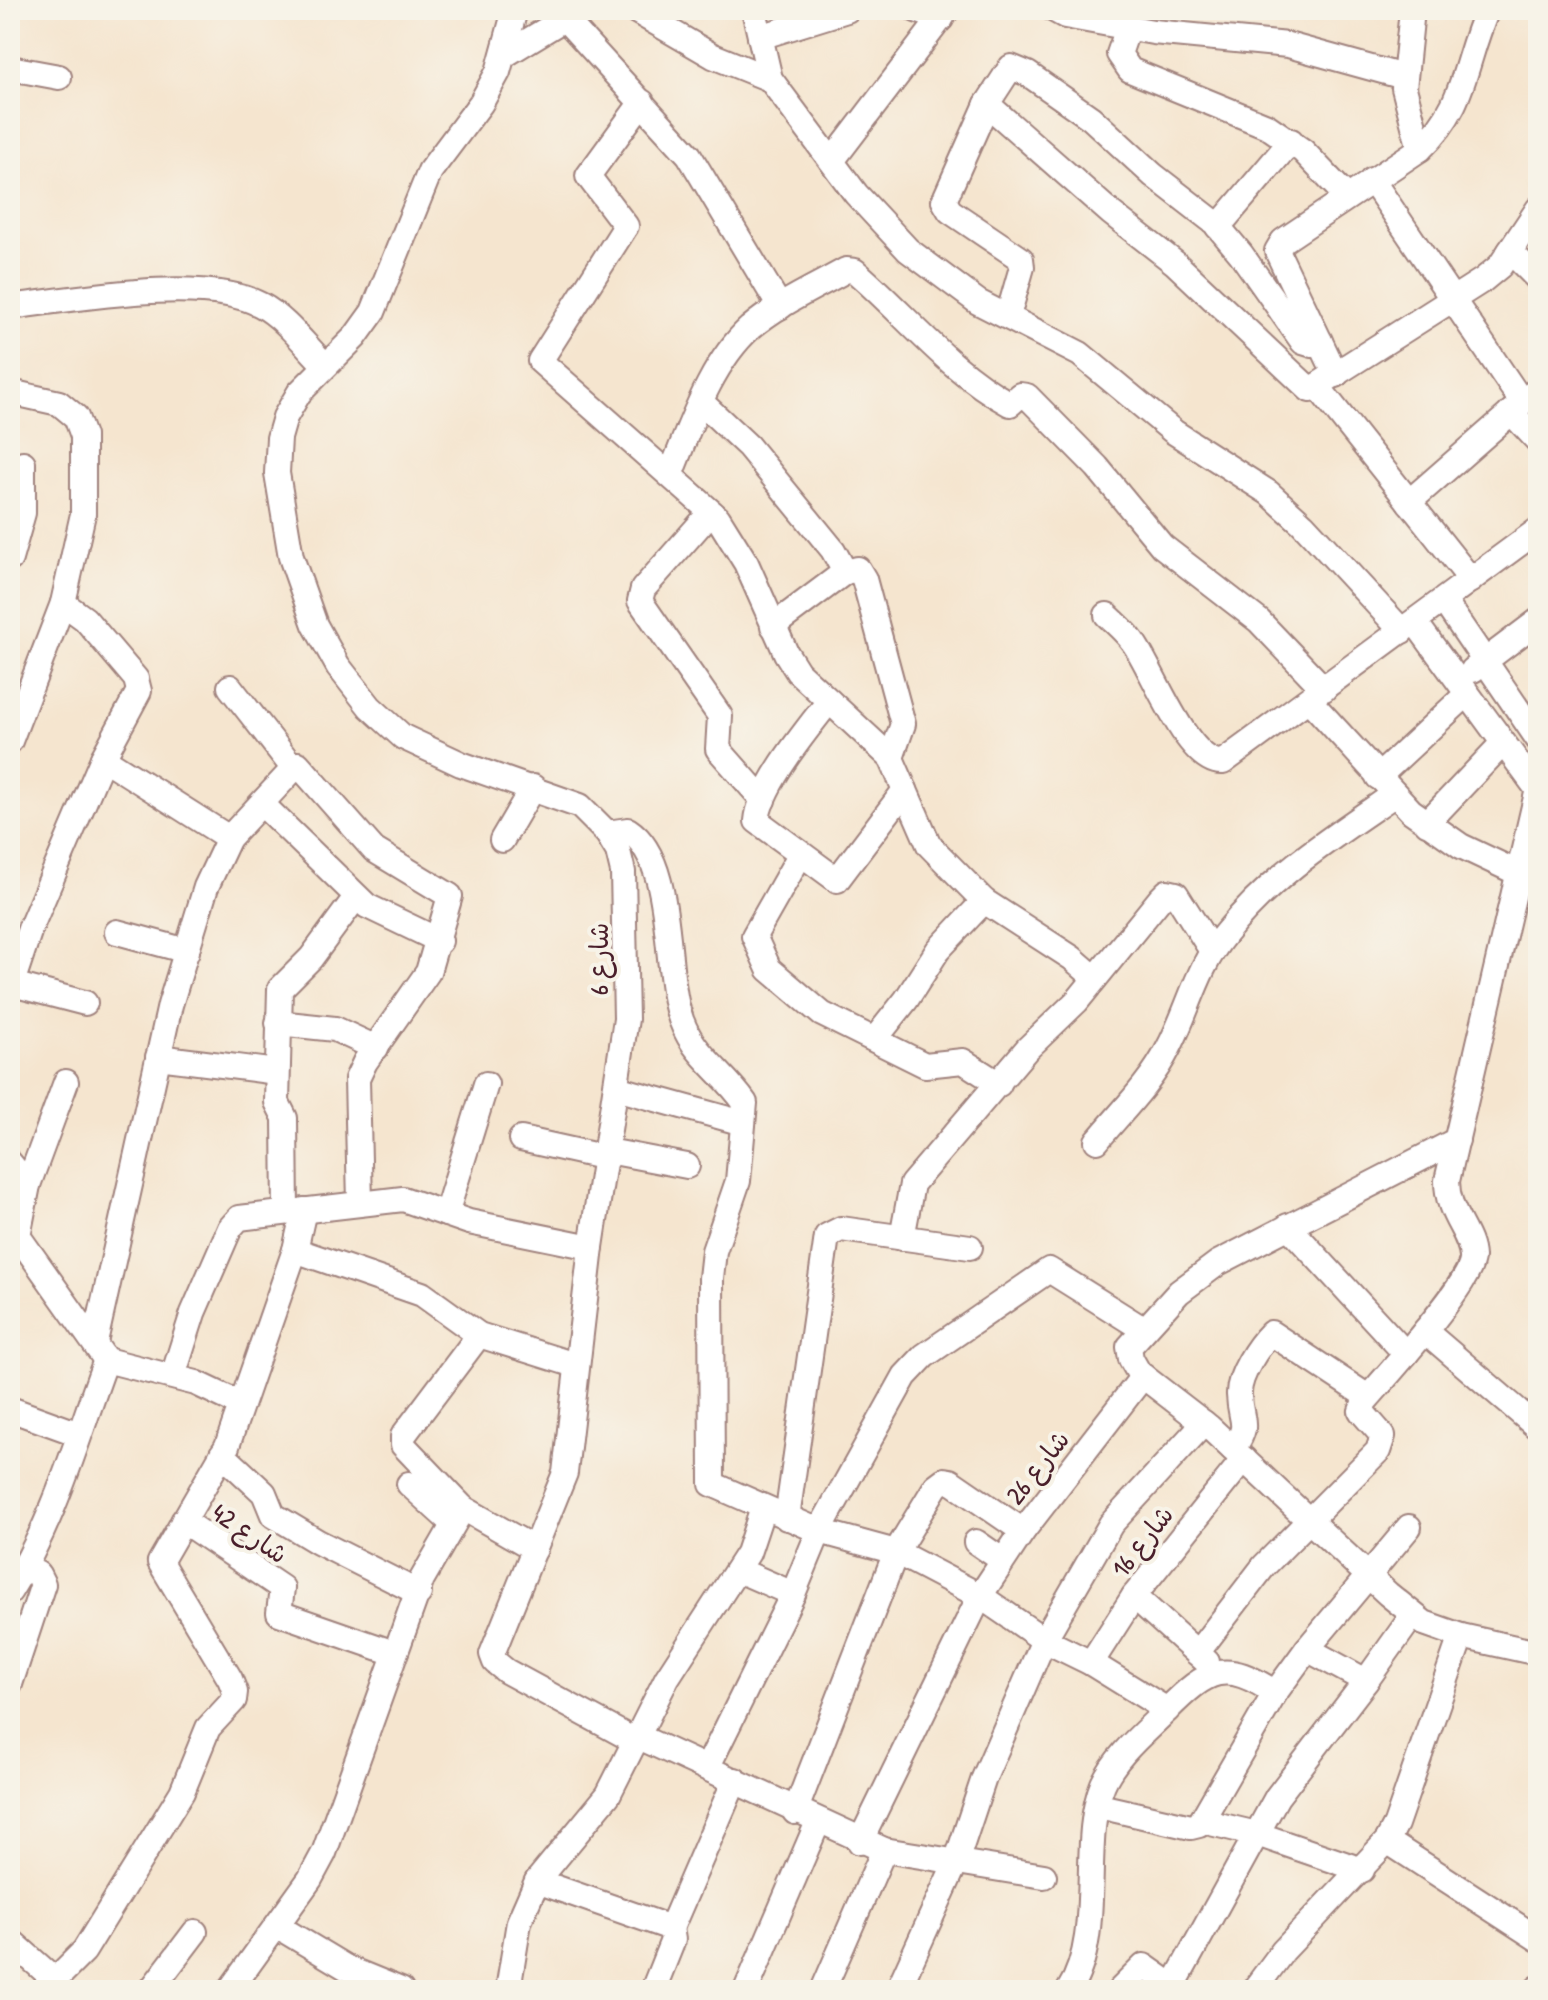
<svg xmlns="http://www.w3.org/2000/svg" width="1548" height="2000" viewBox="0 0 1548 2000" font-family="'Patrick Hand','Playpen Sans Arabic',sans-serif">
<rect width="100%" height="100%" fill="#f7f3e8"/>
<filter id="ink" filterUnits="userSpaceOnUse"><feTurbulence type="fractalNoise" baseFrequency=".0125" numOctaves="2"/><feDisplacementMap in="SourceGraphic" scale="16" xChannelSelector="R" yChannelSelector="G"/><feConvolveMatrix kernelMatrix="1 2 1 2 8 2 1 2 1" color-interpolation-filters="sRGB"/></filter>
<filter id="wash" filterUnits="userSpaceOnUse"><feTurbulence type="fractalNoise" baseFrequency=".006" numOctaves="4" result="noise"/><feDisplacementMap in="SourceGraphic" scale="32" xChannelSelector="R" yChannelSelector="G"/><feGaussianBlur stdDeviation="1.8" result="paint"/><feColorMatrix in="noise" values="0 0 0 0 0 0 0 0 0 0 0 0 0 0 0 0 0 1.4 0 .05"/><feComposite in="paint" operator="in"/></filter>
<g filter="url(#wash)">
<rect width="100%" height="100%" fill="#f5e5cf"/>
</g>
<g filter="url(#ink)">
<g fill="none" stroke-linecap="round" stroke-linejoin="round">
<!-- minor casing -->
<g stroke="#a0827d" stroke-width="28">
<g id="minor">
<polyline points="515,10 498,72 481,103 430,171 373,312 355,337 299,393 285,417 279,438 277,473 291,557 315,625 338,666 370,707 403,737 461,764 580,806 607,833 618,851 623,872 626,1019 591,1247 565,1473 492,1654 495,1662 506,1671 635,1741"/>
<polyline points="634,10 713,56 770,79"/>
<polyline points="754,10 770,79 856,194 908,250 978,302 1080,354 1174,432 1269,493 1303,524 1402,631"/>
<polyline points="916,10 941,19"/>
<polyline points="1054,10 1065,16 1153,32 1288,45 1404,77"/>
<polyline points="1412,10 1404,88 1420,149"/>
<polyline points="565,19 689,155 780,307"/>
<polyline points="1128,28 1119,54 1130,70 1267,126 1303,151 1347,197"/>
<polyline points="760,37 847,10"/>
<polyline points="503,56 577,11"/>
<polyline points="10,68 59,77"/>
<polyline points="642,102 588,176 626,226 540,361 718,518 746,563 786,653 798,672 891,758 929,845 984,901 1072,958 1095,978"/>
<polyline points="987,104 1111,213 1175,263 1310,390 1483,280 1500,266 1538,209"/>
<polyline points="832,161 947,10"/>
<polyline points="1372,180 1522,402"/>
<polyline points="1218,227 1291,141"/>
<polyline points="1510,251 1538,279"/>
<path d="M10 307C74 299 205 275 261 305 285 318 305 345 324 364"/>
<polyline points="1008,316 1022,267 1021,259 950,211 944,201 987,104 1011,67 1028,74 1091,118 1153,175 1215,223 1241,254 1303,342 1313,345 1320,341"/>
<path d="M1336 375 1277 251 1283 241 1420 149C1467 105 1463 64 1487 10"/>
<polyline points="1318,387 1471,580"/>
<polyline points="10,392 59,403 76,417 83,436 83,514 63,603 10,741"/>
<polyline points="701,402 748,446 833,550 845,572 773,626"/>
<polyline points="1511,412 1538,441"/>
<path d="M670 475C690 427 710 364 750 328 778 304 814 288 846 270L855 271C907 316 948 370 1010 404L1020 395 1027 396 1097 467 1162 546 1259 621 1324 689"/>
<polyline points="1409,502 1538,389"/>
<polyline points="711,512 643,589 640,601 720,716 718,749 763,800"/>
<polyline points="10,559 23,513 23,463"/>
<polyline points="845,572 858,569 864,579 903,724 891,758"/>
<polyline points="1444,601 1538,739"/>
<path d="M1107 615C1116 624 1126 632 1133 642 1152 667 1187 765 1223 762L1538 530"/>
<polyline points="1415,622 1538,790"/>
<polyline points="1473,670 1538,621"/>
<polyline points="230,687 294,769"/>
<polyline points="1309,700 1411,811 1461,846 1518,873"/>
<path d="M829 701C807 730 760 785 757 821L837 880 905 790"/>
<polyline points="103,758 229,838"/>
<polyline points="1378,777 1467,694"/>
<polyline points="262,804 367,906 440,941"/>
<polyline points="1427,823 1503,743"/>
<path d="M607 833 628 830C674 860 664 961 678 1010 690 1055 721 1068 745 1103L738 1181 714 1251 711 1278 712 1484 819 1531 896 1552 980 1596 1044 1640 1091 1663 1167 1710C1145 1732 1116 1755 1103 1784 1079 1841 1105 1934 1069 1990"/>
<polyline points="502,840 533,787"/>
<polyline points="800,855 754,936 769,969 822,1014 925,1065 963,1061 999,1084"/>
<polyline points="117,932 187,951"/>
<polyline points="12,984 85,1003"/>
<polyline points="10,989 30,929 103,758 139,691 136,679 85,619 63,603"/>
<polyline points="278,1023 335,1029 376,1048"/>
<polyline points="875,1039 906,1000 938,950 984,901"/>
<polyline points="158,1057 277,1072"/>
<polyline points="616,1088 743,1123"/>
<polyline points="521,1139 607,1158"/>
<polyline points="1457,1140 1218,1263 1179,1292 1129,1347 1131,1359 1139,1373 1209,1427 1388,1594 1424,1623 1461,1636 1538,1653"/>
<path d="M1097 1141C1121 1112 1151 1083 1168 1049 1189 1010 1196 969 1225 934 1272 875 1334 836 1395 794"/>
<polyline points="608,1151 687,1166"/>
<polyline points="10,1163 28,1185"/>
<polyline points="286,1212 285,1118 277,1102 280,989 311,958 356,897"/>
<polyline points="446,1214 486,1084"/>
<polyline points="1288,1226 1406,1354"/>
<polyline points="18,1236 106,1360 196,1383 240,1404"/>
<polyline points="10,1238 18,1236 28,1185 66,1082"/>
<polyline points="902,1238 912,1184 1027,1049 1077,1001 1160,899 1167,892 1176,894 1212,951"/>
<polyline points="295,1250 422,1294 479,1335 575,1365"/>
<polyline points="1425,1331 1538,1428"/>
<polyline points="479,1335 403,1436 403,1445 463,1508 535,1549"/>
<polyline points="95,1342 170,1005 206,887 229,838 298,764 374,850 450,896 428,972 365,1062 357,1079 360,1203"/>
<polyline points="173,1376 193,1313 230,1228 239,1218 403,1199 469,1222 591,1247"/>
<polyline points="10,1409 79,1434"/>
<path d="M1233 1449C1251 1423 1240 1423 1239 1395 1238 1376 1258 1346 1271 1333L1368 1397"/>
<polyline points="222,1454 264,1493 273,1515 318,1542 419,1593"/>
<polyline points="409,1484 452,1523"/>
<polyline points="787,1518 827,1236 841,1229 970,1247"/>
<polyline points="183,1521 282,1588 279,1613 394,1653"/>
<polyline points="976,1542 1002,1560"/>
<polyline points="738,1570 793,1594"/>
<path d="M10 1591C55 1521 77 1438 106 1360"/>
<polyline points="1134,1596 1207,1662"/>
<polyline points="1307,1649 1366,1681 1413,1615"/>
<path d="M1197 1653 1264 1566 1378 1451 1383 1436 1361 1411 1365 1401C1384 1379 1474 1280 1472 1257 1471 1232 1447 1215 1447 1181L1538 789"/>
<polyline points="1091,1663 1134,1596 1244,1459"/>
<polyline points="10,1684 43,1584 38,1574 26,1568"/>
<path d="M1167 1710C1208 1669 1225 1659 1275 1693"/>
<polyline points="637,1736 884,1850 1044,1876"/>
<polyline points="708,1766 793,1594 819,1531 905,1376 924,1356 1049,1270 1143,1329"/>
<polyline points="1099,1806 1191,1827 1199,1825 1275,1693 1307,1649 1409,1527"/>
<polyline points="795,1812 896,1552 936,1486 944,1480 950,1481 1023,1531"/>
<polyline points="1202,1821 1257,1834 1362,1870"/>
<polyline points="1387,1841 1538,1939"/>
<polyline points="860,1842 980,1596 1023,1531 1143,1376"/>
<polyline points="537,1881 608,1795 667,1678 748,1553 763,1508"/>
<polyline points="277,1926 347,1968 401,1990"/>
<polyline points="10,1940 55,1980"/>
<polyline points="1173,1986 1277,1797 1366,1681"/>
<polyline points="45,1990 84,1951 182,1792 208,1728 234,1700 235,1692 230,1679 160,1562 227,1446 295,1250 304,1210"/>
<polyline points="151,1990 195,1932"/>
<polyline points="230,1990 310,1879 324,1853 422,1579 463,1508"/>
<polyline points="508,1990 519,1922 537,1881 671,1928 735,1780"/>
<polyline points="653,1990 673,1940 671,1928"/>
<polyline points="746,1990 818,1822"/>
<polyline points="823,1990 884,1850"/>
<polyline points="898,1990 956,1862 984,1778 1044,1640 1111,1524 1204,1423"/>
<polyline points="1120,1990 1144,1966 1178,1990"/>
<polyline points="1254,1990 1283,1951 1387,1841 1396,1824 1461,1636"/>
<polyline points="1536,1990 1538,1988"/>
</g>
</g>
<!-- minor -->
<use href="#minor" stroke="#fff" stroke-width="24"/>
</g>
</g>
<g text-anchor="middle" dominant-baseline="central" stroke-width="8" stroke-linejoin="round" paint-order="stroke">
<!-- street labels -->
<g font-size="26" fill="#4a1f2b" stroke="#f7f3e8">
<text transform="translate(598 959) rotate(-90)">شارع 6</text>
<text transform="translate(1037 1467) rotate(-52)">شارع 26</text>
<text transform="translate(250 1533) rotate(34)">شارع 42</text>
<text transform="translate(1142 1541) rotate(-52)">شارع 16</text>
</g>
</g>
<!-- margin -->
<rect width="1548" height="2000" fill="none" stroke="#f7f3e8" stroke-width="40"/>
</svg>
